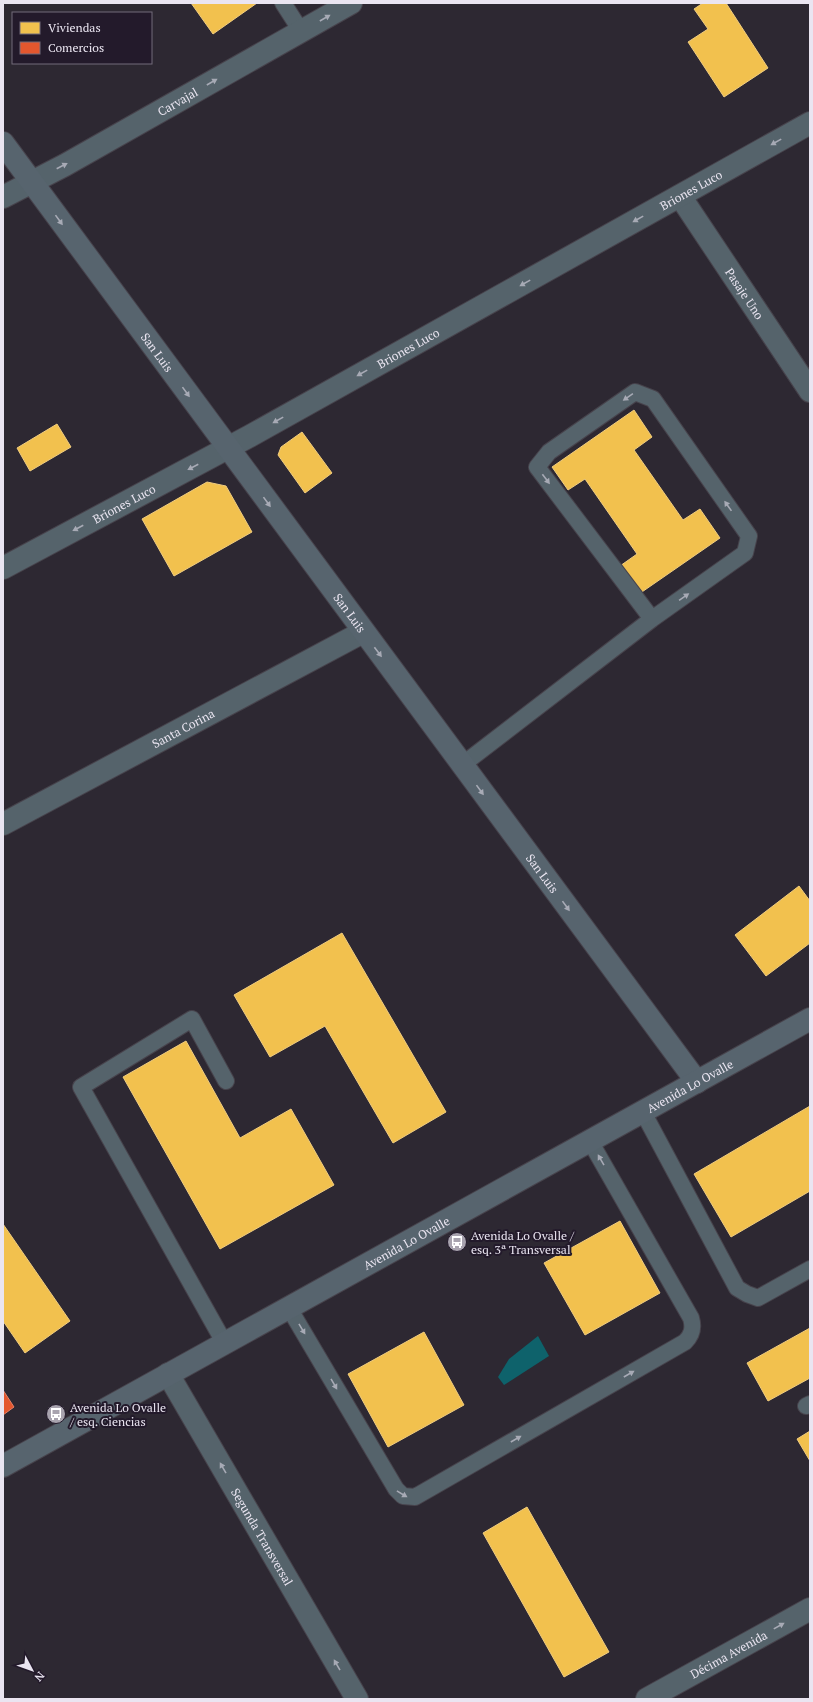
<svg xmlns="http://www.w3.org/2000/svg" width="813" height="1702" viewBox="0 0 813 1702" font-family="'PT Serif',serif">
<rect width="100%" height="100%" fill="#2d2832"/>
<!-- water -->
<polygon fill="#0e626b" points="538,1336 549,1356 504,1385 498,1377 509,1359"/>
<!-- homes -->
<g fill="#f2c14e" stroke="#f0cc7f">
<polygon points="191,3 257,3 213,34"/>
<polygon points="703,3 726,3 768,68 724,97 688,42 708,29 694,9"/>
<polygon points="634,410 652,437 634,450 683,520 700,509 720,538 639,594 620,566 637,554 585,479 568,490 552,467"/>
<polygon points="57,424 71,447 30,471 17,448"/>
<polygon points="302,432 332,473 305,493 278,455 281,447"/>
<polygon points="207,482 226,486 252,532 174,576 142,519"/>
<polygon points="799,886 810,901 810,943 766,976 735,935"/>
<polygon points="342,933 446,1112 393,1143 325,1026 270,1057 234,995"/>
<polygon points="186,1041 240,1138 291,1109 334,1185 220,1249 123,1077"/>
<polygon points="810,1106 810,1191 731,1237 694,1174"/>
<polygon points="620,1221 660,1293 585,1335 544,1263"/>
<polygon points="3,1224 70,1321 25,1353 3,1321"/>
<polygon points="810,1328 810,1378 768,1401 747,1363"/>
<polygon points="424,1332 464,1405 388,1447 348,1374"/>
<polygon points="810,1431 810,1461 797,1439"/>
<polygon points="527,1507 609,1652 564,1677 483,1533"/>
</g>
<!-- shops -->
<polygon fill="#e4572e" stroke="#e68268" points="3,1390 14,1407 3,1415"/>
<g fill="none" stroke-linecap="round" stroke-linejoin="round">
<!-- lane casing -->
<g stroke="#47434c" stroke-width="18">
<g id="lane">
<polyline points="283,3 301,31"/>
<polyline points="462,765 652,619 745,553 749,536 653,399 635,392 549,452 537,467 652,619"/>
<polyline points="643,1112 737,1288 747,1294 758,1298 810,1269"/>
<path d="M289 1308 396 1489 403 1496 415 1497 685 1342C692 1335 694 1328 691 1318L590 1141"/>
<polyline points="225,1344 81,1087 192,1019 226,1081"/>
<polyline points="806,1406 810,1404"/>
</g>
</g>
<!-- street casing -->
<g stroke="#47434c" stroke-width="24">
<g id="street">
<path id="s1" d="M680 196 810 391"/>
<path id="s2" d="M3 197 65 165 351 3"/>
<path id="s3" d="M3 568 250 436 810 123"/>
<path id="s4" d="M3 824 363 632"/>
<path id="s5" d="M168 1374 357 1699"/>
<path id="s6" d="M647 1699 810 1609"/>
</g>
</g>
<!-- secondary casing -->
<g stroke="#47434c" stroke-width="24">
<g id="secondary">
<path id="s7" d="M3 143 697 1082"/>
<path id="s8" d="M3 1466 810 1019"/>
</g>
</g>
<!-- lane -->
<use href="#lane" stroke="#55636b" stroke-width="16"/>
<!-- street -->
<use href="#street" stroke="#55636b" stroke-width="22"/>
<!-- secondary -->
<use href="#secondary" stroke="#57646e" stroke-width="22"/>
</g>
<!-- one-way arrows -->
<defs><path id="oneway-solid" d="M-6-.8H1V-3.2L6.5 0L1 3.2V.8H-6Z"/></defs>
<g fill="#a7aab5">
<use href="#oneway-solid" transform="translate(325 18) rotate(-30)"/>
<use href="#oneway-solid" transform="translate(212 82) rotate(-30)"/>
<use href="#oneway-solid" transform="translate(776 142) rotate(151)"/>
<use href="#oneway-solid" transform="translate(62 166) rotate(-27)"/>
<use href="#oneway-solid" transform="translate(638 219) rotate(151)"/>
<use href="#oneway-solid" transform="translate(525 283) rotate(151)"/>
<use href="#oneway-solid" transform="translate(362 373) rotate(151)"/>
<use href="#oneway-solid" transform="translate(628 397) rotate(145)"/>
<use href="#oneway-solid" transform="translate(278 420) rotate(151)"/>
<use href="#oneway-solid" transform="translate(193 467) rotate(152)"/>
<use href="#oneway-solid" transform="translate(546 479) rotate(53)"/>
<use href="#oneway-solid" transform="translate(728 506) rotate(-125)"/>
<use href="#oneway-solid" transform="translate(78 528) rotate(152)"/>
<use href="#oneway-solid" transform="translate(684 597) rotate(-35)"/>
<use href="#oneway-solid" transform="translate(601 1160) rotate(-120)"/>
<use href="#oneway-solid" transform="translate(302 1329) rotate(59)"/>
<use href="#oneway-solid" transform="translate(629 1374) rotate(-30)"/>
<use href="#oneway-solid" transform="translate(334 1384) rotate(60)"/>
<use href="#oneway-solid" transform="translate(516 1439) rotate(-30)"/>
<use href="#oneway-solid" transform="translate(223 1468) rotate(-120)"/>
<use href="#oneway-solid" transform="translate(402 1494) rotate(31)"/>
<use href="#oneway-solid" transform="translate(779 1626) rotate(-29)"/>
<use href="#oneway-solid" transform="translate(337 1665) rotate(-120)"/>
</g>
<g fill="#a8abb6">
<use href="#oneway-solid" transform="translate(59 220) rotate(54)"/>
<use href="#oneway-solid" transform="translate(186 392) rotate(54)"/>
<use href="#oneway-solid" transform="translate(267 502) rotate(54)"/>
<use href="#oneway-solid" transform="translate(378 652) rotate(53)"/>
<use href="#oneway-solid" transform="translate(480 790) rotate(54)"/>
<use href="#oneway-solid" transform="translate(566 906) rotate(54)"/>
</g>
<!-- icons -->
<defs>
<g id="bus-disc" transform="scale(1)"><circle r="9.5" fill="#a8a3ae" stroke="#231a2b"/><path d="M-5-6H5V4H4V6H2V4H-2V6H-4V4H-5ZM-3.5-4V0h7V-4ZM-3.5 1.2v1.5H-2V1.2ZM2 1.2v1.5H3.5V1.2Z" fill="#fff"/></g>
</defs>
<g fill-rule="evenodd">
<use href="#bus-disc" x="457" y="1242"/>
<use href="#bus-disc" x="56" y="1414"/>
</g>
<g text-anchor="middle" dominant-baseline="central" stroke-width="4" stroke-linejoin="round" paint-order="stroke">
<!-- street labels -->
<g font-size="12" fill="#eae5f1" stroke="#231a2b">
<text stroke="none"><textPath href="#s2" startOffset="199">Carvajal</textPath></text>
<text stroke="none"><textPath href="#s3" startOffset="785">Briones Luco</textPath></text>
<text stroke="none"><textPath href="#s1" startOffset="117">Pasaje Uno</textPath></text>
<text stroke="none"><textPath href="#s3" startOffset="461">Briones Luco</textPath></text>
<text stroke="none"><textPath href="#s7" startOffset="260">San Luis</textPath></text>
<text stroke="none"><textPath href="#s3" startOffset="137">Briones Luco</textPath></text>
<text stroke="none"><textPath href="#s7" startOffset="584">San Luis</textPath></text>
<text stroke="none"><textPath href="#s4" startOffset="204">Santa Corina</textPath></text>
<text stroke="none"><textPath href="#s7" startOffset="908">San Luis</textPath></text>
<text stroke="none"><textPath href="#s8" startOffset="785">Avenida Lo Ovalle</textPath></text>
<text stroke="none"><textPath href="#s8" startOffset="461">Avenida Lo Ovalle</textPath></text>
<text stroke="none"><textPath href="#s5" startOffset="188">Segunda Transversal</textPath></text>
<text stroke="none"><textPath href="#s6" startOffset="93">Décima Avenida</textPath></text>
</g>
<!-- poi labels -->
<g font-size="12" fill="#eae5f1" stroke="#231a2b" text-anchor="start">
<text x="471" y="1235">Avenida Lo Ovalle /<tspan x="471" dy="14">esq. 3ª Transversal</tspan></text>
<text x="70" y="1407">Avenida Lo Ovalle<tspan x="70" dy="14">/ esq. Ciencias</tspan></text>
</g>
</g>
<!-- border -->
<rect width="813" height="1702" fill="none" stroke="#eae5f1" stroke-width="8"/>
<!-- legend -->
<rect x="12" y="12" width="140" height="52" fill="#231a2b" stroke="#736b7a"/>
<rect x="20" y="22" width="20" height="12" fill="#f2c14e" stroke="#736b7a"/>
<text x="48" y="32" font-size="12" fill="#eae5f1">Viviendas</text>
<rect x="20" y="42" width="20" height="12" fill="#e4572e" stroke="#736b7a"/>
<text x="48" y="52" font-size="12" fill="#eae5f1">Comercios</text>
<!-- north arrow -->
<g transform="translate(32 1670) rotate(131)" stroke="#231a2b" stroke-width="3" paint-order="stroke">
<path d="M0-3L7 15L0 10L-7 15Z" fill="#eae5f1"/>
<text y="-6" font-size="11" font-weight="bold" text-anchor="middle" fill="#eae5f1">N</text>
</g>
</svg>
